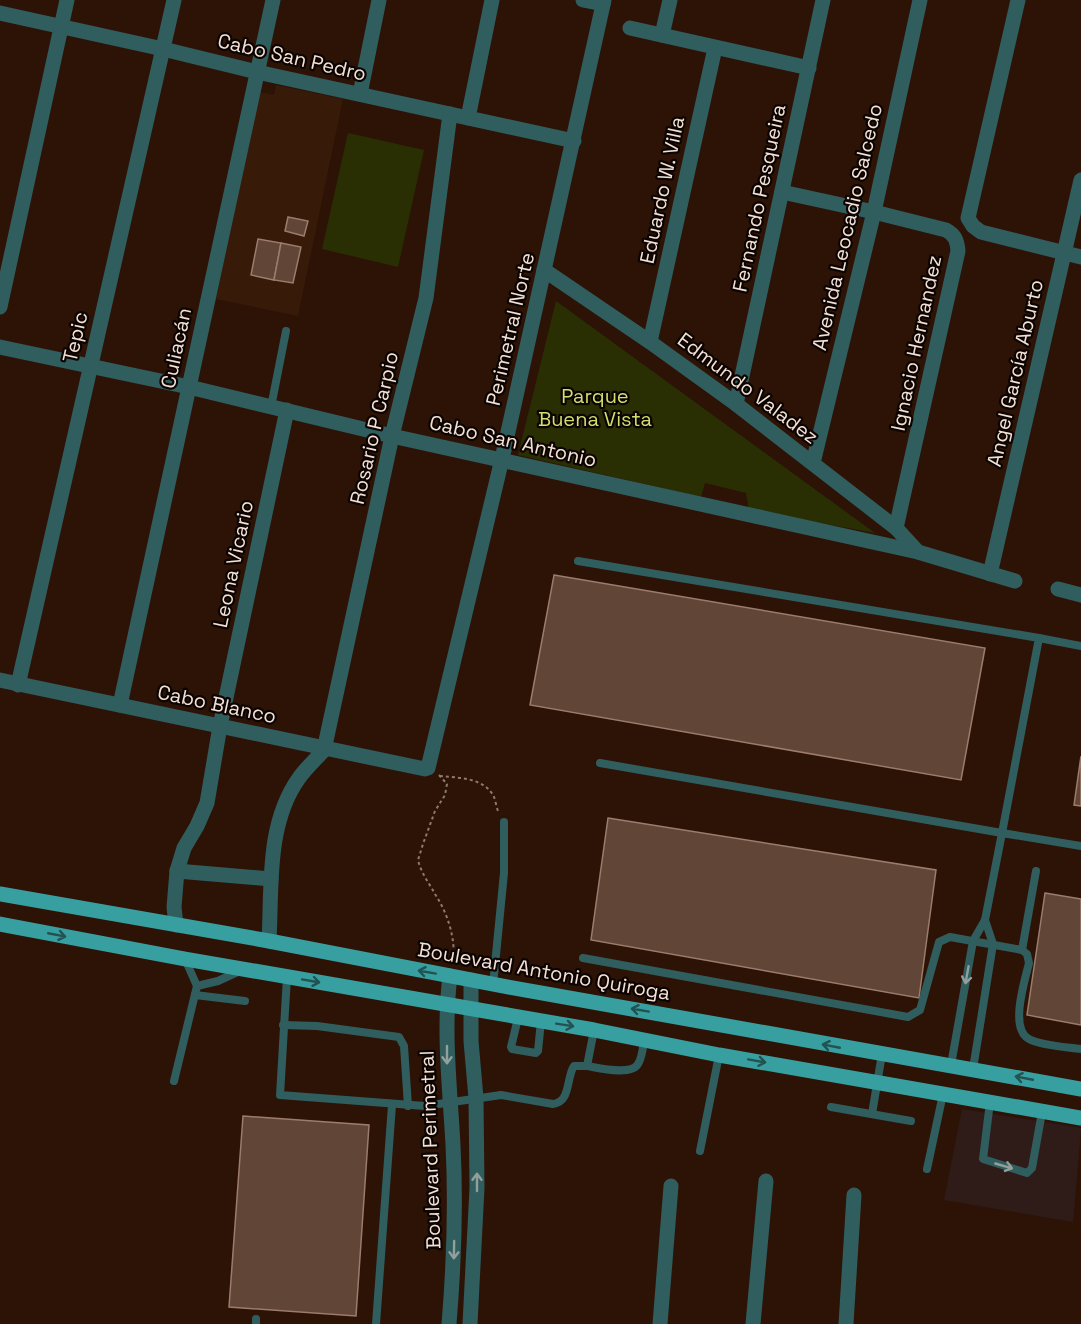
<svg xmlns="http://www.w3.org/2000/svg" width="1081" height="1324" viewBox="0 0 1081 1324" font-family="'Space Grotesk',sans-serif">
<rect width="100%" height="100%" fill="#2c1306"/>
<!-- commercial -->
<polygon fill="#2f1c19" points="962,1109 1081,1128 1073,1222 944,1200"/>
<!-- built -->
<polygon fill="#381a09" points="276,85 343,99 298,316 216,299 259,92 274,95"/>
<!-- green -->
<g fill="#2a2f03">
<polygon points="348,133 424,150 398,267 322,249"/>
<polygon points="556,301 875,533 749,510 746,493 705,483 701,497 518,455"/>
</g>
<!-- building -->
<g fill="#614537" stroke="#9c7c6c" stroke-width="1.5">
<polygon points="288,217 308,221 304,236 285,231"/>
<polygon points="258,239 281,243 274,280 251,275"/>
<polygon points="281,243 301,247 293,283 274,280"/>
<polygon points="554,575 985,648 961,780 530,705"/>
<polygon points="1081,756 1081,806 1074,805"/>
<polygon points="608,818 936,870 919,998 591,940"/>
<polygon points="1045,893 1081,899 1081,1025 1027,1015"/>
<polygon points="243,1116 369,1125 356,1316 229,1307"/>
</g>
<g fill="none" stroke-linecap="round" stroke-linejoin="round">
<!-- path -->
<g stroke="#8e796e" stroke-width="2" stroke-dasharray="3 3" stroke-linecap="butt">
<path d="M439 775 447 784 445 795 435 811 423 844 418 860C421 873 429 883 435 894 448 914 456 939 453 962"/>
<path d="M440 776C458 778 482 777 493 795 496 800 496 808 499 813"/>
</g>
<!-- service -->
<g stroke="#305d5e" stroke-width="8">
<polyline points="271,407 286,331"/>
<polyline points="578,561 1039,638 1002,833 600,763"/>
<polyline points="1039,638 1081,646"/>
<polyline points="1022,950 1036,871"/>
<path d="M583 958 908 1017 920 1010 939 942 950 937 1022 950 1027 954 1029 963C1025 980 1009 1029 1029 1039 1042 1046 1067 1047 1081 1049"/>
<path d="M287 977 280 1095 425 1106 501 1095 553 1104C571 1102 566 1078 574 1066H587L594 1030"/>
<polyline points="493,985 504,873 504,822"/>
<polyline points="197,986 218,981 242,970"/>
<polyline points="195,995 245,1001"/>
<polyline points="518,1018 511,1047 512,1049 536,1053 538,1051 541,1021"/>
<polyline points="283,1025 317,1026 399,1037 404,1046 408,1106"/>
<polyline points="951,1065 973,941 985,920 1002,833 1081,846"/>
<path d="M587 1066C599 1068 631 1076 638 1064 642 1058 643 1048 644 1041"/>
<polyline points="973,1069 993,944 985,920"/>
<polyline points="174,1081 197,986 185,959"/>
<polyline points="990,1102 983,1159 1027,1173 1032,1168 1042,1112"/>
<polyline points="831,1107 911,1121"/>
<polyline points="872,1114 882,1054"/>
<polyline points="700,1151 719,1055"/>
<polyline points="927,1169 943,1094"/>
<polyline points="256,1319 256,1324"/>
<polyline points="376,1324 392,1105"/>
</g>
<!-- minor -->
<g stroke="#305d5e" stroke-width="15">
<polyline points="583,0 603,4"/>
<polyline points="1018,0 968,218 973,226 981,232 1081,257"/>
<polyline points="0,13 163,49 257,72 574,141"/>
<polyline points="630,28 809,68"/>
<polyline points="662,35 670,0"/>
<polyline points="360,94 379,0"/>
<polyline points="468,118 492,0"/>
<path d="M782 192 874 212 946 230C955 235 957 240 958 251L896 528"/>
<polyline points="544,270 650,342 736,404 896,528 918,552"/>
<polyline points="0,307 67,0"/>
<polyline points="650,342 715,48"/>
<polyline points="0,347 189,387 392,436 918,552 1015,581"/>
<polyline points="736,404 823,0"/>
<polyline points="813,463 874,212 920,0"/>
<polyline points="990,574 1081,180"/>
<polyline points="1058,589 1081,595"/>
<polyline points="0,680 425,769 428,768 502,459 604,0"/>
<polyline points="18,685 174,0"/>
<polyline points="120,705 273,0"/>
<polyline points="177,871 271,879"/>
<polyline points="176,925 174,907 177,871 184,848 197,826 207,803 220,726 287,410"/>
<path d="M269 941C272 887 266 824 299 778 306 768 316 759 324 750L392 436 426 298 450 114"/>
<polyline points="660,1324 671,1186"/>
<polyline points="753,1324 766,1181"/>
<polyline points="846,1324 854,1195"/>
</g>
<!-- tertiary -->
<g stroke="#305d5e" stroke-width="15">
<path d="M449 1324C454 1264 456 1205 453 1145 450 1088 443 1032 450 976"/>
<polyline points="470,1324 477,1188 476,1098 471,1041 471,980"/>
</g>
<!-- primary -->
<g stroke="#389fa1" stroke-width="15">
<polyline points="0,894 269,941 508,987 1081,1089"/>
<polyline points="0,924 185,959 594,1030 719,1055 1081,1118"/>
</g>
</g>
<!-- one-way arrows -->
<defs><path id="oneway-shaft" d="M-6 0H5M1.5-3L5.5 0L1.5 3" fill="none" stroke-width="1.6" stroke-linecap="round" stroke-linejoin="round" transform="scale(1.5)"/></defs>
<g stroke="#225251">
<use href="#oneway-shaft" transform="translate(57 935) rotate(11)"/>
<use href="#oneway-shaft" transform="translate(427 972) rotate(-170)"/>
<use href="#oneway-shaft" transform="translate(311 981) rotate(10)"/>
<use href="#oneway-shaft" transform="translate(640 1010) rotate(-170)"/>
<use href="#oneway-shaft" transform="translate(565 1025) rotate(9)"/>
<use href="#oneway-shaft" transform="translate(831 1046) rotate(-169)"/>
<use href="#oneway-shaft" transform="translate(757 1061) rotate(10)"/>
<use href="#oneway-shaft" transform="translate(1024 1078) rotate(-169)"/>
</g>
<g stroke="#929f9b">
<use href="#oneway-shaft" transform="translate(967 975) rotate(100)"/>
<use href="#oneway-shaft" transform="translate(447 1055) rotate(90)"/>
<use href="#oneway-shaft" transform="translate(1004 1166) rotate(16)"/>
<use href="#oneway-shaft" transform="translate(477 1182) rotate(-90)"/>
<use href="#oneway-shaft" transform="translate(454 1250) rotate(91)"/>
</g>
<g text-anchor="middle" dominant-baseline="central" stroke-width="4.5" stroke-linejoin="round" paint-order="stroke">
<!-- street labels -->
<g font-size="20" fill="#f3e1d8" stroke="#0c0401">
<text transform="translate(292 57) rotate(13)">Cabo San Pedro</text>
<text transform="translate(662 190) rotate(-78)">Eduardo W. Villa</text>
<text transform="translate(759 198) rotate(-78)">Fernando Pesqueira</text>
<text transform="translate(847 227) rotate(-77)">Avenida Leocadio Salcedo</text>
<text transform="translate(510 329) rotate(-77)">Perimetral Norte</text>
<text transform="translate(75 337) rotate(-77)">Tepic</text>
<text transform="translate(916 343) rotate(-78)">Ignacio Hernandez</text>
<text transform="translate(176 348) rotate(-78)">Culiacán</text>
<text transform="translate(1015 373) rotate(-77)">Angel García Aburto</text>
<text transform="translate(748 388) rotate(37)">Edmundo Valadez</text>
<text transform="translate(374 428) rotate(-77)">Rosario P Carpio</text>
<text transform="translate(513 441) rotate(13)">Cabo San Antonio</text>
<text transform="translate(233 564) rotate(-78)">Leona Vicario</text>
<text transform="translate(217 704) rotate(12)">Cabo Blanco</text>
<text transform="translate(544 971) rotate(10)">Boulevard Antonio Quiroga</text>
<text transform="translate(430 1150) rotate(-92)">Boulevard Perimetral</text>
</g>
<!-- park labels -->
<g font-size="20" fill="#d0df6e" stroke="#0c0401">
<text x="595" y="396">Parque<tspan x="595" dy="23">Buena Vista</tspan></text>
</g>
</g>
</svg>
